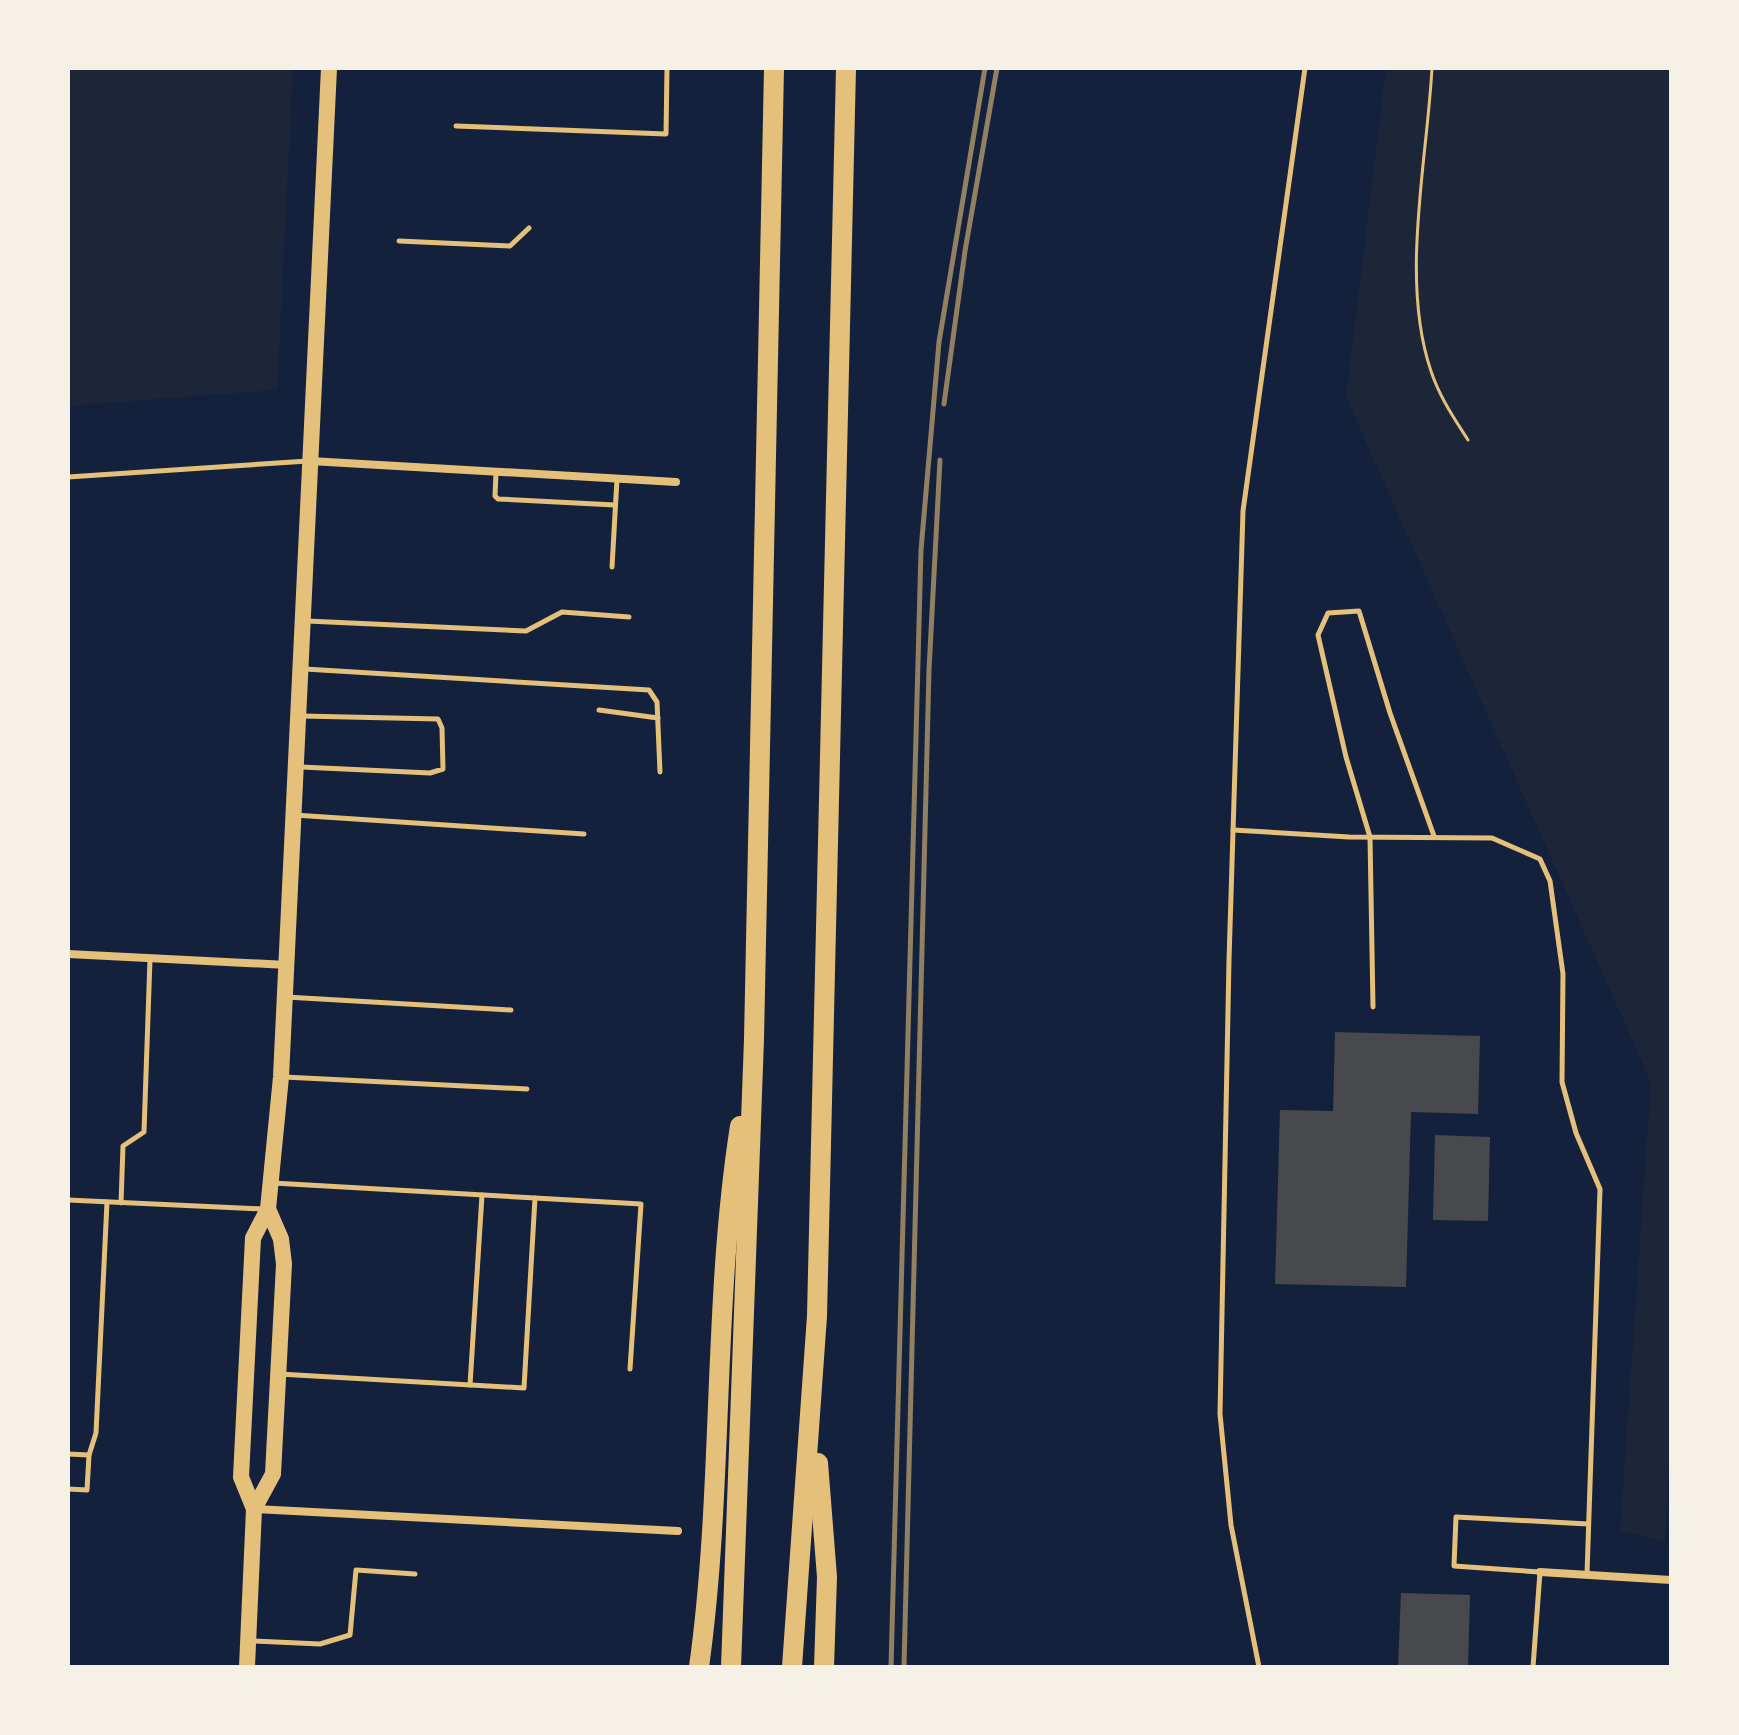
<svg xmlns="http://www.w3.org/2000/svg" width="1739" height="1735" viewBox="0 0 1739 1735" font-family="'DM Sans',sans-serif">
<rect width="100%" height="100%" fill="#14213d"/>
<!-- green -->
<g fill="#1d2539">
<polygon points="68,68 293,68 277,390 68,406"/>
<polygon points="1386,68 1671,68 1671,1413 1665,1542 1620,1531 1651,1082 1346,397"/>
</g>
<!-- building -->
<g fill="#48494c">
<polygon points="1335,1032 1480,1036 1478,1114 1411,1112 1406,1287 1275,1284 1280,1110 1333,1111"/>
<polygon points="1435,1135 1490,1137 1488,1221 1433,1220"/>
<polygon points="1401,1593 1470,1595 1468,1667 1398,1667"/>
</g>
<g fill="none" stroke-linecap="round" stroke-linejoin="round">
<!-- path -->
<path stroke="#e5c07b" stroke-width="3" d="M1432 68C1427 162 1400 280 1431 371 1439 396 1454 418 1468 440"/>
<!-- service -->
<g stroke="#e5c07b" stroke-width="5">
<polyline points="456,126 666,134 667,68"/>
<polyline points="399,241 510,246 529,228"/>
<polyline points="496,473 495,496 498,499 615,505"/>
<polyline points="68,477 308,461"/>
<polyline points="612,567 617,479"/>
<polyline points="307,621 526,631 562,612 629,617"/>
<polyline points="305,669 649,690 657,702 660,772"/>
<polyline points="599,710 658,718"/>
<polyline points="301,767 430,773 443,769 442,728 438,719 302,716"/>
<polyline points="294,815 584,834"/>
<polyline points="1233,830 1349,837 1492,838 1540,859 1550,881 1563,974 1562,1082 1576,1133 1600,1189 1587,1574"/>
<polyline points="286,997 511,1010"/>
<polyline points="1373,1007 1370,837 1346,757 1318,635 1328,613 1359,611 1390,713 1434,836"/>
<polyline points="284,1077 527,1089"/>
<polyline points="273,1183 535,1198 524,1388 279,1374"/>
<polyline points="535,1198 641,1204 630,1369"/>
<polyline points="68,1200 263,1209"/>
<polyline points="121,1203 123,1146 144,1132 150,959"/>
<polyline points="470,1385 482,1195"/>
<polyline points="68,1454 89,1455 96,1433 107,1202"/>
<polyline points="68,1489 87,1490 89,1455"/>
<polyline points="253,1641 320,1644 350,1635 356,1570 415,1574"/>
<polyline points="1259,1667 1231,1525 1220,1414 1229,960 1243,511 1305,68"/>
<polyline points="1533,1667 1540,1572 1454,1566 1456,1517 1588,1524"/>
</g>
<!-- minor -->
<g stroke="#e5c07b" stroke-width="8">
<polyline points="310,461 676,482"/>
<polyline points="68,954 287,965"/>
<polyline points="255,1509 678,1531"/>
<polyline points="1540,1572 1671,1580"/>
</g>
<!-- primary -->
<g stroke="#e5c07b" stroke-width="16">
<polyline points="254,1509 273,1474 284,1264 281,1239 268,1209"/>
<polyline points="247,1667 254,1509 241,1477 253,1238 268,1209 281,1077 329,68"/>
</g>
<!-- motorway -->
<g stroke="#e5c07b" stroke-width="20">
<polyline points="818,1463 827,1577 824,1667"/>
<path d="M699 1667C724 1487 712 1305 740 1126"/>
<polyline points="731,1667 754,1039 774,68"/>
<polyline points="792,1667 817,1316 846,68"/>
</g>
<!-- rail -->
<g stroke="#918062" stroke-width="5">
<polyline points="944,404 965,251 997,68"/>
<polyline points="891,1667 921,550 939,342 985,68"/>
<polyline points="904,1667 929,670 940,460"/>
</g>
</g>
<!-- border -->
<rect width="1739" height="1735" fill="none" stroke="#f6f1e7" stroke-width="140"/>
</svg>
